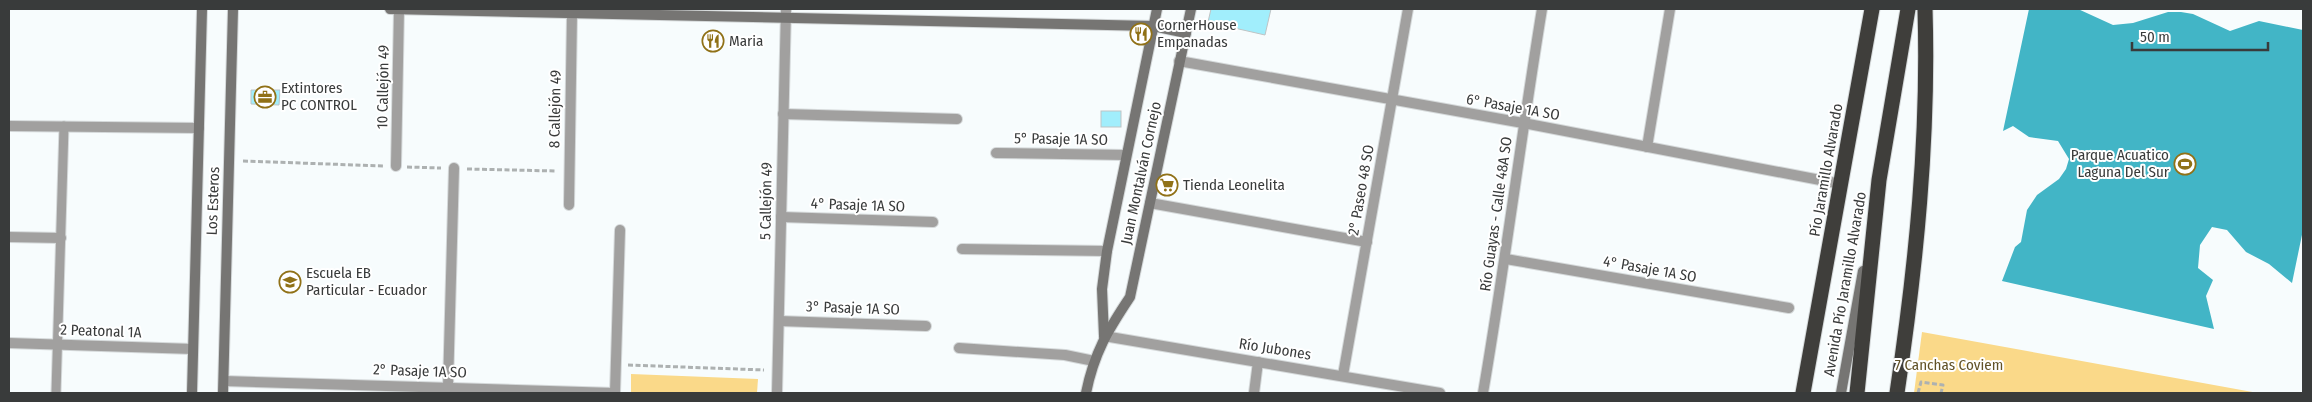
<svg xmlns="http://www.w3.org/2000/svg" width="2312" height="402" viewBox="0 0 2312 402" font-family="'Fira Sans Condensed',sans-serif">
<rect width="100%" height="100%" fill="#f7fcfd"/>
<!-- green -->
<g fill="#fad989">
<polygon points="1922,332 2258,393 1914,393"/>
<polygon points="631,374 758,379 757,393 631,393"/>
</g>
<!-- water -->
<polygon fill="#42b5c6" points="2029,9 2078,9 2113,25 2133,23 2168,12 2181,12 2193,14 2230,31 2259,21 2303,30 2303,230 2292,283 2269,264 2246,252 2227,230 2212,227 2200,245 2198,268 2213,280 2206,296 2214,329 2002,281 2015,247 2021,242 2027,210 2037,195 2059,179 2066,169 2069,159 2058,141 2029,137 2013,126 2003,131"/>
<!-- building -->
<g fill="#a1eefc" stroke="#bfc4c5">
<polygon points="1211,9 1271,9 1265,35 1208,22"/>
<polygon points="251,90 280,90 279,105 251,104"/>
<rect x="1101" y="111" width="20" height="16"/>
</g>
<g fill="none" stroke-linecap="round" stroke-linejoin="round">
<!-- lane casing -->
<g stroke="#d5d9da" stroke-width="11">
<polyline id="lane" points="56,393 64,126"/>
</g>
<!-- street casing -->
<g stroke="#d5d9da" stroke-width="12">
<g id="street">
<polyline points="1179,61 1523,123 1841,184"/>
<polyline points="783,114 957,119"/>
<polyline points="9,126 199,128"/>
<polyline points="1647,147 1670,9"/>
<polyline points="996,153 1126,155"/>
<polyline points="396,166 399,9"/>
<polyline points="1150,203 1367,242"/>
<polyline points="569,205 572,13"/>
<polyline points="781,217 933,222"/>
<polyline points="9,237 61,238"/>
<polyline points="962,249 1107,251"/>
<polyline points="1506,259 1789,308"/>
<polyline points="779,321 926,326"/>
<polyline points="1104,336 1440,393"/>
<polyline points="9,343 193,349"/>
<polyline points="959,348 1065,355 1094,361"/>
<polyline points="1343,375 1408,9"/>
<polyline points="224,381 615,393"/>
<polyline points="448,387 454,168"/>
<polyline points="615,393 620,230"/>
<polyline points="777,393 786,9"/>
<polyline points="1254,393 1258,362"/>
<path d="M1483 393C1505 265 1521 137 1542 9"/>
</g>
</g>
<!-- secondary casing -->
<g stroke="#d5d9da" stroke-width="12">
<g id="secondary">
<polyline points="390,9 1153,26 1186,33"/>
<polyline points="1104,336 1102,289 1107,251 1157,9"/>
<polyline points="192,393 202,9"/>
<polyline points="223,393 233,9"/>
<path d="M1086 393C1094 353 1108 330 1130 297L1191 9"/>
<polyline points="1841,393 1863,271"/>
</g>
</g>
<!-- highway casing -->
<g stroke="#d5d9da" stroke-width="17">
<g id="highway">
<polyline points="1803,393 1872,9"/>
<polyline points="1857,393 1879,180 1908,9"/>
<path d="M1897 393C1916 266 1929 138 1925 9"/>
</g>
</g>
<!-- path -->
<g stroke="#adb1b1" stroke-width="3" stroke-dasharray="5 2.5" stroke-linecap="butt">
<polyline points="243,161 384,166"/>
<polyline points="407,167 441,168"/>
<polyline points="467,169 556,171"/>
<polyline points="628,365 764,370"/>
<polyline points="1918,393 1921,382 1943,385 1941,393"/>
</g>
<!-- lane -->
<use href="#lane" stroke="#a1a09f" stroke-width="9"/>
<!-- street -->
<use href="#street" stroke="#a1a09f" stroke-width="10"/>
<!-- secondary -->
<use href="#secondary" stroke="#767573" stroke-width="10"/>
<!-- highway -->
<use href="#highway" stroke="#3f3e3b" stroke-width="15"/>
</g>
<!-- icons -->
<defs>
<g id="restaurant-ring" transform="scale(1.125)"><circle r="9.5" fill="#fff" stroke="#907117" stroke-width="1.5"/><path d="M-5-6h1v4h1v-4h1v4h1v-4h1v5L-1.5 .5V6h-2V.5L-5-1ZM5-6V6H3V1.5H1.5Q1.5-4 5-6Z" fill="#907117"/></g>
<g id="office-ring" transform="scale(1.125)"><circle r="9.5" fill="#fff" stroke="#907117" stroke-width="1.5"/><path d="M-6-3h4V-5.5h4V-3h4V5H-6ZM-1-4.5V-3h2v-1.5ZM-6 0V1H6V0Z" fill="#907117"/></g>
<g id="stadium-ring" transform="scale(1.125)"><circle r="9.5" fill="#fff" stroke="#907117" stroke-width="1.5"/><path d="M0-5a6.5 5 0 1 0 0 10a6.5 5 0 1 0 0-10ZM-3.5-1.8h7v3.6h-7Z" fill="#907117"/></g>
<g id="supermarket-ring" transform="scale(1.125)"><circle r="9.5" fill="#fff" stroke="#907117" stroke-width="1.5"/><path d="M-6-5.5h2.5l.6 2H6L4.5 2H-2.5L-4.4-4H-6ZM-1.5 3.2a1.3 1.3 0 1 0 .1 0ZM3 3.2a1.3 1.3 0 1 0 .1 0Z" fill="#907117"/></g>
<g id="school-ring" transform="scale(1.125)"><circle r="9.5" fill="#fff" stroke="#907117" stroke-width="1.5"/><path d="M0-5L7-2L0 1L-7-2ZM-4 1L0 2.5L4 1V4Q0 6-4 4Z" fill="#907117"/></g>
</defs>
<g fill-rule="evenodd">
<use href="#restaurant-ring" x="1141" y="34"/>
<use href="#restaurant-ring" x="713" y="41"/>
<use href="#office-ring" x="265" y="97"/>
<use href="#stadium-ring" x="2185" y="164"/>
<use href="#supermarket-ring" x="1167" y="185"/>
<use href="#school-ring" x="290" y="282"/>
</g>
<g text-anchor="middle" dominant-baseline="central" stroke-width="4" stroke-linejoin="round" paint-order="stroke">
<!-- poi labels -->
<g font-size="15" fill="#393b3b" stroke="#fff" text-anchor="start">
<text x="1157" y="25">CornerHouse<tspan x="1157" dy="17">Empanadas</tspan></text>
<text x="729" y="41">Maria</text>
<text x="281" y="88">Extintores<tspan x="281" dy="17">PC CONTROL</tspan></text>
<text x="2169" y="155" text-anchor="end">Parque Acuatico<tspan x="2169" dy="17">Laguna Del Sur</tspan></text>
<text x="1183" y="185">Tienda Leonelita</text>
<text x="306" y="273">Escuela EB<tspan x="306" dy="17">Particular - Ecuador</tspan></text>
</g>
<!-- street labels -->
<g font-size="15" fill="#393b3b" stroke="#fff">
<text transform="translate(383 87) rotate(-89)">10 Callejón 49</text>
<text transform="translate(1513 107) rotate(10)">6° Pasaje 1A SO</text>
<text transform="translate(555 109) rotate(-89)">8 Callejón 49</text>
<text transform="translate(1061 139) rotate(1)">5° Pasaje 1A SO</text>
<text transform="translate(1826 170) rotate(-80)">Pío Jaramillo Alvarado</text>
<text transform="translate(1141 173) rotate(-78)">Juan Montalván Cornejo</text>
<text transform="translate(1361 190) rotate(-80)">2° Paseo 48 SO</text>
<text transform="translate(213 201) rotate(-88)">Los Esteros</text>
<text transform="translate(766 201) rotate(-89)">5 Callejón 49</text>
<text transform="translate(858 205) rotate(2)">4° Pasaje 1A SO</text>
<text transform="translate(1496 214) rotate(-82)">Río Guayas - Calle 48A SO</text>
<text transform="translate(1650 269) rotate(10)">4° Pasaje 1A SO</text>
<text transform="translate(1845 284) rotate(-80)">Avenida Pío Jaramillo Alvarado</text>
<text transform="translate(853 308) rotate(2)">3° Pasaje 1A SO</text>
<text transform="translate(101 331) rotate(2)">2 Peatonal 1A</text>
<text transform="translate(1275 349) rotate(9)">Río Jubones</text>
<text transform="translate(420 371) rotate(2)">2° Pasaje 1A SO</text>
</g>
<!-- park labels -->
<g font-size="15" fill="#625227" stroke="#fff">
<text x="1949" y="365">7 Canchas Coviem</text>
</g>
</g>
<!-- border -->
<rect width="2312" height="402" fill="none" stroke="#393b3b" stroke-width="20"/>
<!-- scale -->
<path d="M2132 42v8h136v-8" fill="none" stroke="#393b3b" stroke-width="2.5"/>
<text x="2140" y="42" font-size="15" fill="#393b3b" stroke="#ffffff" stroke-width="4" paint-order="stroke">50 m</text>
</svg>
